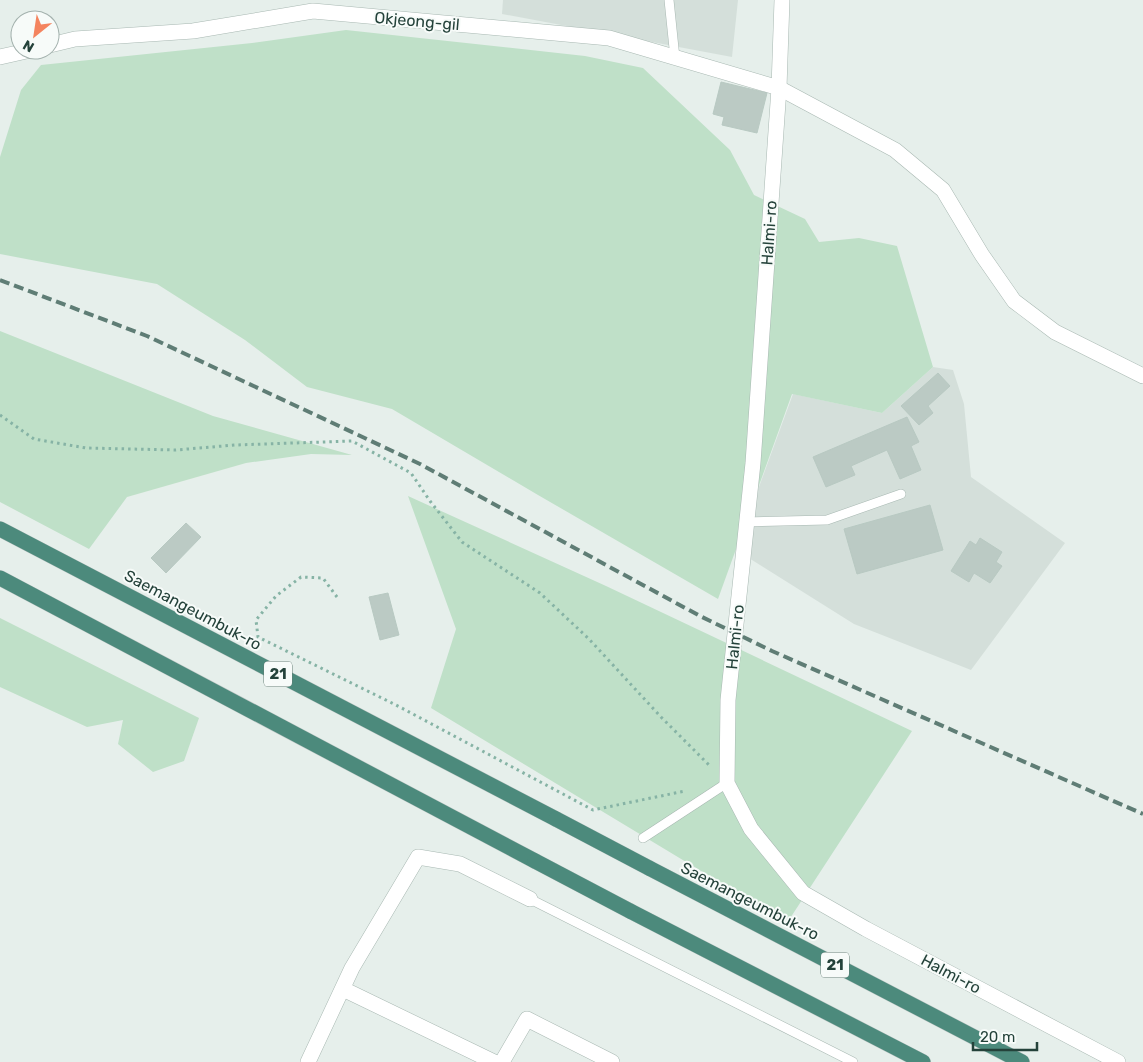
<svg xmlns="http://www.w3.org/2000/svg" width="1143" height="1062" viewBox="0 0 1143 1062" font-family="Rubik,sans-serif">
<rect width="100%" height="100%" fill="#e6efeb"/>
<!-- built -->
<g fill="#d4dfda">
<polygon points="503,0 738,0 732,57 502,14"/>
<polygon points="933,367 953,370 964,404 971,477 1065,543 971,670 854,624 736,550 793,394 882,413"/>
</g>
<!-- green -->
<g fill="#bfe0c8">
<polygon points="346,30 585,56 643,68 730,150 754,195 805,219 819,242 859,238 897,246 933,367 882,413 792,394 718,599 538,495 392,409 307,387 245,340 157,284 0,254 0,157 21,90 41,65 252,43"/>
<polygon points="0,331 213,416 352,455 311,454 246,463 127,497 89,549 0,502"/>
<polygon points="408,496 606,586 912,731 787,923 431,708 456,629"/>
<polygon points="0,618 199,718 184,761 153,772 118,744 123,720 87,727 0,687"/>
</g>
<!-- building -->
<g fill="#bbcac4" stroke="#b8c9c2">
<polygon points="721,82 767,93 757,133 722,125 724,117 713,114"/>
<polygon points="938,373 950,386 928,406 933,413 919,425 901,406"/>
<polygon points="907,417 919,442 911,446 921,470 900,479 887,450 851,466 855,475 826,487 813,457"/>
<polygon points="930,505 943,550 857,574 844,529"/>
<polygon points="186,523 201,537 166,573 151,558"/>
<polygon points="980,538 1002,552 996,562 1002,566 990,583 974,573 969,582 951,571 970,541 976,545"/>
<polygon points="388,593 399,635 380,640 369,597"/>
</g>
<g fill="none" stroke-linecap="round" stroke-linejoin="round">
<!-- service casing -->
<g stroke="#a8b8b2" stroke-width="10">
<g id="service">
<polyline points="669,0 675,58"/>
<polyline points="746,522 827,520 901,494"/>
<polyline points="643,838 727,783"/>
<polyline points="530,899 853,1062"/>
</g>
</g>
<!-- minor casing -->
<g stroke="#a8b8b2" stroke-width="16">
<g id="minor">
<polyline points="782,0 779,88 753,463 728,700 727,783 751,829 803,893 866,929 1118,1062"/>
<polyline points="50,45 75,39 193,31 313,11 609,38 779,88 895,150 943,190 982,255 1014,301 1055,332 1143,376"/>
<polyline points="0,57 31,50"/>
<polyline points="343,989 494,1062"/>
<polyline points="308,1062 352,968 418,857 460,864 530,899"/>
<polyline points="502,1062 527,1019 612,1062"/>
</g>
</g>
<!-- trunk casing -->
<g stroke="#c2cac8" stroke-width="16">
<g id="trunk">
<polyline points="0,529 556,819"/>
<polyline points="0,578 535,861"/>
<polyline points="649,868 1022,1062"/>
<polyline points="630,911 923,1062"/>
</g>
</g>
<!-- path -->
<g stroke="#86b3a5" stroke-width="3" stroke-dasharray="2.5 4" stroke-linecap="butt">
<polyline points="0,415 34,439 86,448 176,450 235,445 352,441 411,473 430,501 462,542 540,593 589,639 661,717 709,765"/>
<polyline points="337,597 323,578 301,577 276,596 256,620 258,637 396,705 593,810 685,791"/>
</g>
<!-- service -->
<use href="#service" stroke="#fff" stroke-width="9"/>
<!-- minor -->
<use href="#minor" stroke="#fff" stroke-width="15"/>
<!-- trunk -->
<use href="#trunk" stroke="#4c8a7c" stroke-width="15"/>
<!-- rail -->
<polyline stroke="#5f7d75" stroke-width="4" stroke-dasharray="10 5" stroke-linecap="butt" points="0,280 147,336 420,464 700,616 772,651 1143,814"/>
<!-- trunk-bridge casing -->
<g stroke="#c2cac8" stroke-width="16" stroke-linecap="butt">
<g id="trunk-bridge">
<polyline points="556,819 649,868"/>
<polyline points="535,861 630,911"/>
</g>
</g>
<!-- trunk-bridge -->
<use href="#trunk-bridge" stroke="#4c8a7c" stroke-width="15"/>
</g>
<g text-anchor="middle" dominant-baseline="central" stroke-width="4" stroke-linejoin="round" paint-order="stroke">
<!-- shield labels -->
<g fill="#f7fbf9" stroke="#637a73" stroke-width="1">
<rect x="264" y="661.5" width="28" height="25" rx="4"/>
<rect x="821" y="952.5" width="28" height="25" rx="4"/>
</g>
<g font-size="15" font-weight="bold" fill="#24423a">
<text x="278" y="674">21</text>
<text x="835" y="965">21</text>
</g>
<!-- street labels -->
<g font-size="16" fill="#24423a" stroke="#f7fbf9">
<text transform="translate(417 21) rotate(5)">Okjeong-gil</text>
<text transform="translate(769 233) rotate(-86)">Halmi-ro</text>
<text transform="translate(193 610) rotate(28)">Saemangeumbuk-ro</text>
<text transform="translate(735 637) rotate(-84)">Halmi-ro</text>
<text transform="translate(750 901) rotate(27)">Saemangeumbuk-ro</text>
<text transform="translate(951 974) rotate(28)">Halmi-ro</text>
</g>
</g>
<!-- north arrow -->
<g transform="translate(35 35) rotate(210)"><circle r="24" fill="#f7fbf9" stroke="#a3b1ad"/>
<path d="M0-4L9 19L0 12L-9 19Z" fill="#f4845f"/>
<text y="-8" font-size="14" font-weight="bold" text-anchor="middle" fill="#24423a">N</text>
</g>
<!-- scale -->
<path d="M973 1042v8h64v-8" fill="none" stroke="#24423a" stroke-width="2.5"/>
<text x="980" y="1042" font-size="15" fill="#24423a" stroke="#f7fbf9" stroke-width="4" paint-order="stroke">20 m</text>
</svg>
